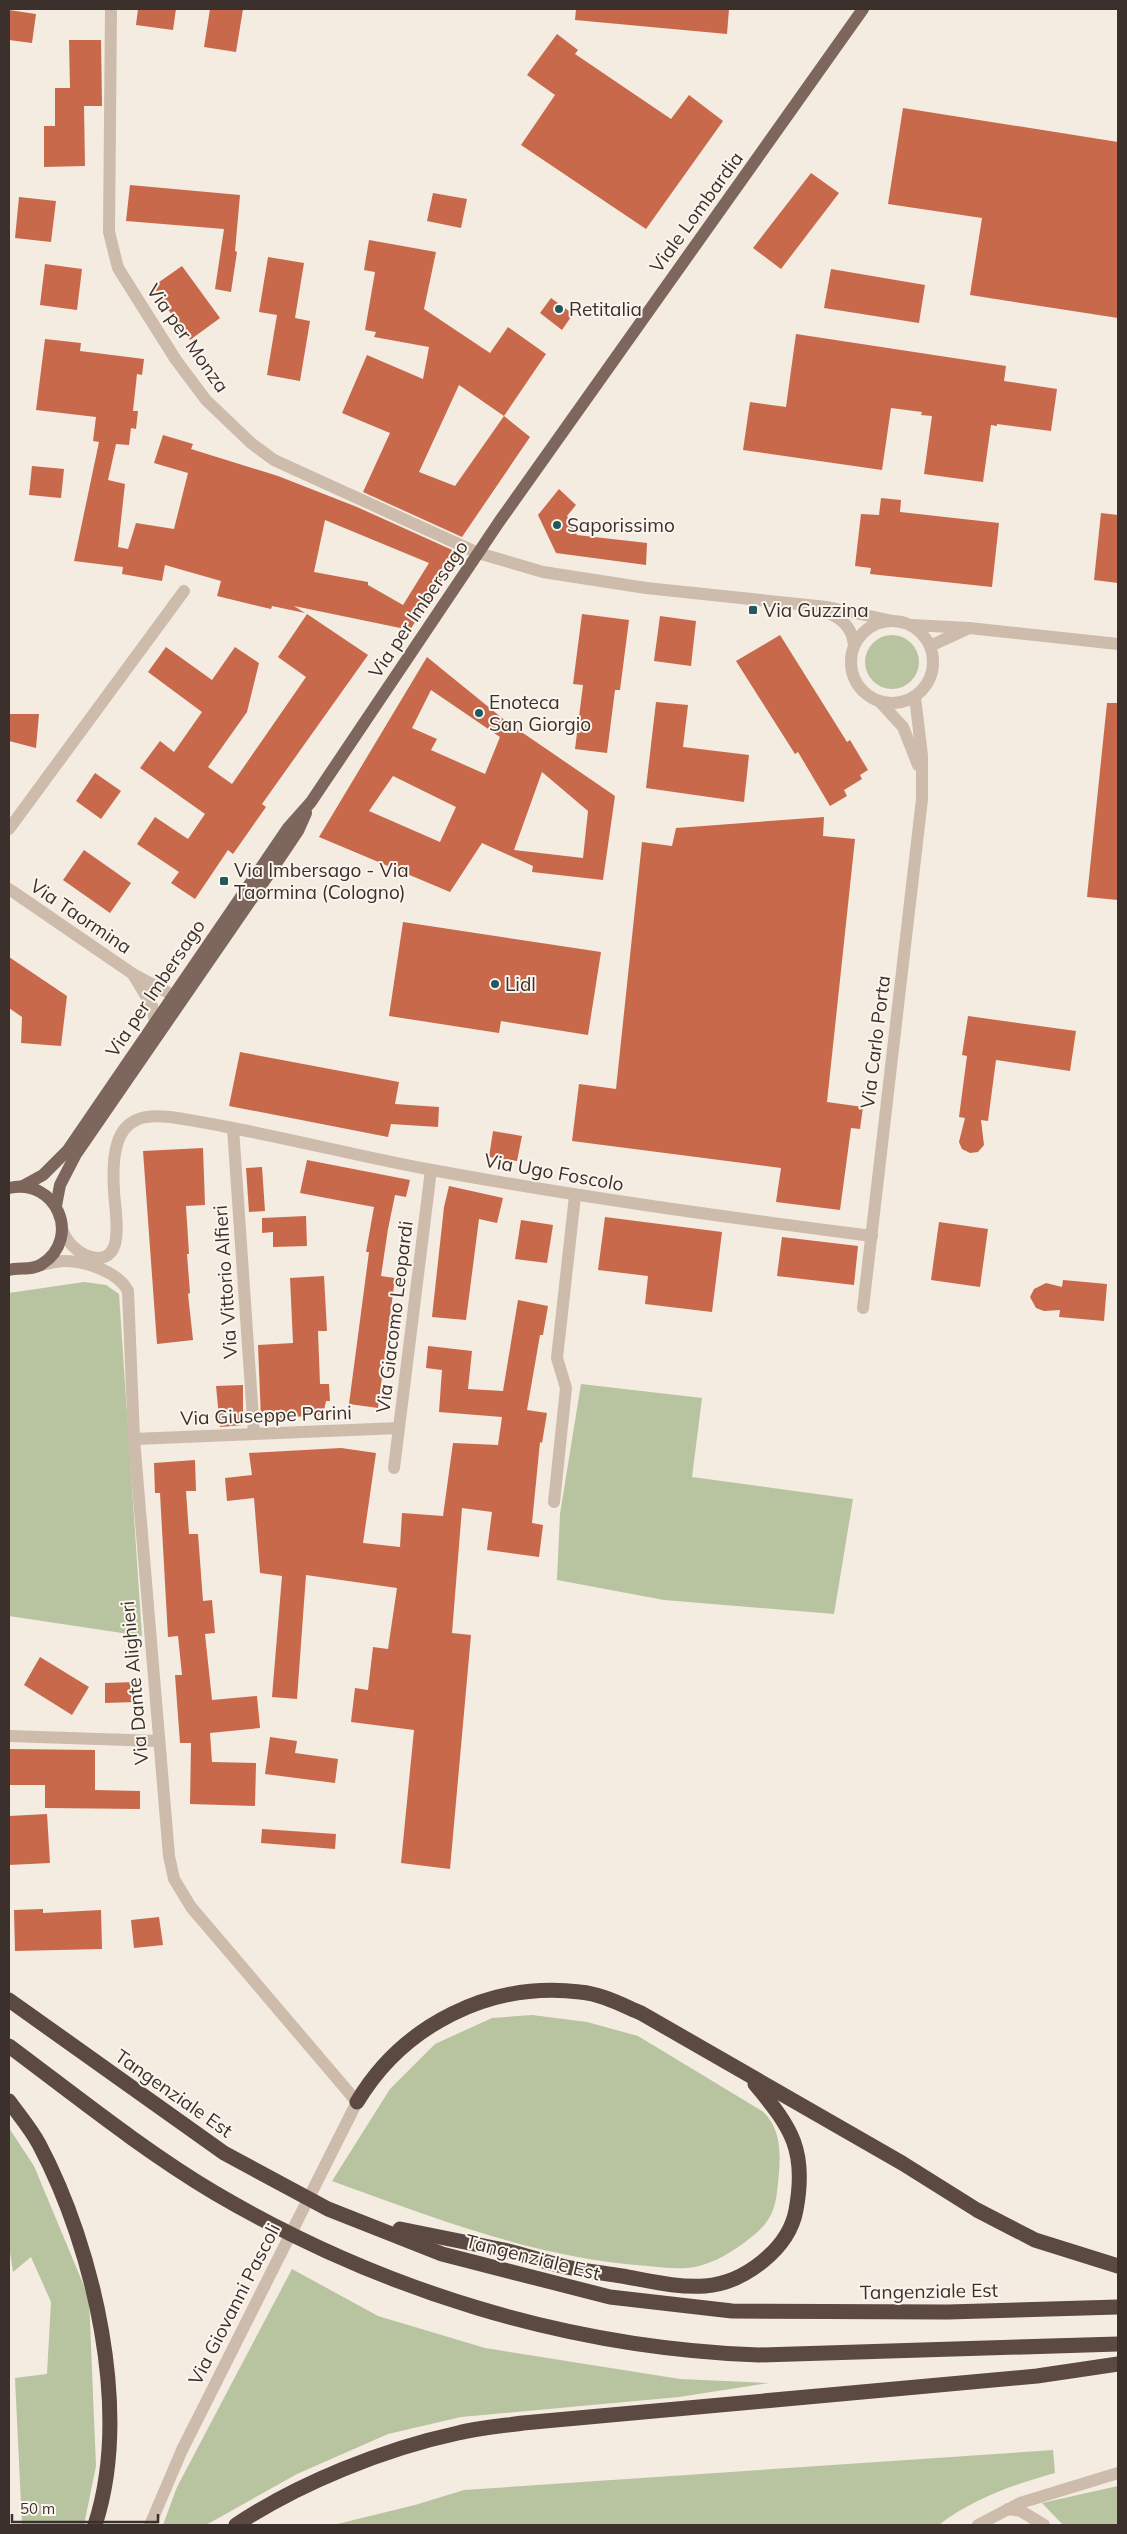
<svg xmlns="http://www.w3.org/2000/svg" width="1127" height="2534" viewBox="0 0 1127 2534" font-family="Mulish,sans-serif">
<rect width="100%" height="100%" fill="#f4ebe1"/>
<!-- green -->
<g fill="#b8c4a0">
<circle cx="892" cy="662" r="27"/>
<polygon points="84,1282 106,1285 119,1294 142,1636 9,1616 9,1293"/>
<polygon points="581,1384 702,1398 692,1477 853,1499 834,1614 664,1600 557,1580 560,1514"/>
<path d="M532 2015 587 2022 638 2036 762 2111C785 2131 780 2164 777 2192 774 2218 764 2228 744 2243 727 2255 707 2267 686 2268 673 2269 660 2267 648 2266 539 2259 434 2218 332 2181L390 2089 435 2044 492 2018Z"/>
<polygon points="9,2128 34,2166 89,2298 96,2466 84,2525 22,2525 15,2378 47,2374 51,2302 31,2257 13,2272 9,2246"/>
<polygon points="292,2269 378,2316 485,2348 680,2379 769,2383 679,2397 461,2417 388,2434 297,2474 206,2525 163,2525 177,2487"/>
<path d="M1053 2450 1055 2473C1015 2484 972 2499 939 2525H333L415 2505 464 2490Z"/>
<polygon points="1118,2486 1118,2525 1063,2525 1042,2503"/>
</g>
<!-- building -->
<g fill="#c8694b" fill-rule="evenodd">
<polygon points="138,9 176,9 173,30 136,25"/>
<polygon points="210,9 243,9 236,52 204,47"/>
<polygon points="576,9 729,9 727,34 575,20"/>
<polygon points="9,10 36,14 32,43 9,40"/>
<polygon points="557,34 578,50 575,54 671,119 689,95 723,121 646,229 521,145 555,95 527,75"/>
<polygon points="69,40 101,40 102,106 84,106 85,166 44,167 44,126 55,126 55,88 70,88"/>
<polygon points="903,108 1118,142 1118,318 970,295 982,218 888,204"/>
<polygon points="811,173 839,193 781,269 753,248"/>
<polygon points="130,185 240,195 235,251 237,252 231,292 215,289 224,229 126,221"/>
<polygon points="433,193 467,199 461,228 427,221"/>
<polygon points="19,197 56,201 51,242 15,238"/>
<path d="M369 240 436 252 424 309 490 353 508 327 546 354 504 416 530 437 462 537 363 492 390 433 342 413 367 355 423 379 429 347 374 337 376 332 365 330 375 272 364 270ZM459 385 504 416 455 486 419 472Z"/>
<polygon points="268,257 304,263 295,318 310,321 300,381 267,375 277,315 259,312"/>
<polygon points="45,264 82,269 77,310 40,305"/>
<polygon points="182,266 220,318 190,340 152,287"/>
<polygon points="831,269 925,285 919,323 824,308"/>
<polygon points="551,298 573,314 562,330 540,313"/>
<polygon points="796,334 1006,366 1004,381 1057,389 1051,431 997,424 997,426 991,425 983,482 924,474 932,416 921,415 922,412 891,408 882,470 743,450 750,402 786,407"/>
<path d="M45 339 81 343 80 351 144 359 142 375 137 374 133 411H138L136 429 131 428 129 445 116 444 108 480 125 484 118 547 128 549 136 523 174 529 188 473 154 463 163 435 193 444 191 449 278 476 357 507 459 553 410 630 294 606 305 613 272 606 271 609 217 596 221 581 165 565 162 581 122 574 123 567 74 561 99 442 93 441 96 417 36 410ZM325 520 429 563 403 605 368 585V582L314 572Z"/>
<polygon points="32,466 64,469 61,498 29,495"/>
<polygon points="559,489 576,505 567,516 577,535 647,543 646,565 556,553 538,515"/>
<polygon points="881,498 901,500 900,512 999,523 992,587 870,574 871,568 855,566 861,514 879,515"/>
<polygon points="1101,513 1118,515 1118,583 1094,580"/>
<polygon points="307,614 368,655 262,804 266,807 233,854 228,850 195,899 171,883 179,872 137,844 155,817 188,839 205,814 140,768 160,741 174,752 202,712 148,672 166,647 212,680 235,647 259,663 247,712 208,767 232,784 306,677 278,657"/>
<polygon points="582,614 629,620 620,690 615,690 607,753 575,749 583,685 573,684"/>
<polygon points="660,616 696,621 691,666 654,661"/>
<polygon points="780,635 847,742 850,740 868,770 860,775 862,779 844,790 847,796 830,806 798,752 795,754 736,661"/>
<path d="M427 657 507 722 615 796 603 880 532 872 533 866 482 843 450 892 319 837ZM431 690 500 737 485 774 431 750 437 739 412 728ZM542 772 588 811 583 858 514 850ZM393 776 456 807 440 842 369 811Z"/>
<polygon points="656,702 688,705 683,747 749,755 744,802 646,788"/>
<polygon points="1107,703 1118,703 1118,900 1087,897"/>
<polygon points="9,714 39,714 36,748 9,741"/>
<polygon points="95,773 121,791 101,819 76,801"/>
<polygon points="824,817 823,836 855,839 827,1102 863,1107 860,1129 851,1128 840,1210 776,1202 781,1168 572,1141 579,1084 616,1089 642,842 672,846 676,828"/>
<polygon points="84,850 131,883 110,913 63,880"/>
<polygon points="403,922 601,952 588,1035 501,1021 499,1033 389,1016"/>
<polygon points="9,957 67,996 61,1046 21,1043 22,1017 9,1008"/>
<polygon points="968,1016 1076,1031 1070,1071 996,1060 988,1121 981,1120 984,1145 978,1152 970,1153 962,1149 959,1142 965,1118 959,1117 967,1056 962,1055"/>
<polygon points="240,1052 399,1082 395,1104 439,1107 438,1127 391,1124 388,1137 229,1106"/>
<polygon points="493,1131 522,1136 517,1161 489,1157"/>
<polygon points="203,1148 205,1205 186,1206 189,1254 187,1254 190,1293 188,1294 193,1340 157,1344 143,1151"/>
<polygon points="307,1160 410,1180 406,1197 395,1195 388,1229 381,1276 395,1278 378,1408 349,1404 369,1252 366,1252 374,1207 300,1193"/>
<polygon points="262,1167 265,1211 249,1212 246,1168"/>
<polygon points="449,1186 503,1198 497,1223 479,1219 466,1320 432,1317 444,1207"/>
<polygon points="306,1216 307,1246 273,1247 273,1232 262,1233 262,1218"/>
<polygon points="605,1217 722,1232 712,1312 645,1304 648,1276 598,1270"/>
<polygon points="521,1220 553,1225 547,1263 515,1259"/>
<polygon points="939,1222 988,1229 980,1287 931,1280"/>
<polygon points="782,1237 858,1246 854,1285 777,1276"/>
<polygon points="324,1276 327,1331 318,1331 320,1384 329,1384 330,1401 326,1401 323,1415 261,1419 258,1345 293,1343 290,1278"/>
<polygon points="1063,1280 1107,1284 1104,1321 1059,1317 1060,1310 1044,1311 1036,1308 1030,1297 1034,1289 1046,1283 1062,1287"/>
<polygon points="518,1300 548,1306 543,1335 540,1335 527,1410 547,1413 542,1443 540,1442 532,1523 543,1525 539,1557 487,1550 492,1512 462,1508 452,1633 471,1635 450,1869 401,1863 414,1730 351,1722 355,1688 368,1690 373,1647 388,1649 397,1588 306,1575 297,1699 272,1697 282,1576 260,1573 254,1498 227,1501 225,1478 252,1475 249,1453 341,1448 376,1453 363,1543 400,1547 402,1513 443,1516 453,1443 498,1445 502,1417 439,1412 442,1370 426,1368 428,1346 472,1351 468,1389 503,1391"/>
<polygon points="243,1385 243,1425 220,1427 216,1386"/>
<polygon points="195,1460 196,1491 186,1491 189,1534 198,1534 203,1601 212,1600 215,1633 205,1634 212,1700 257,1696 260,1728 210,1733 212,1762 256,1763 255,1806 190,1804 191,1743 180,1743 175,1675 182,1675 178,1636 168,1637 160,1493 155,1493 154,1463"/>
<polygon points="40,1657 89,1687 72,1715 24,1685"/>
<polygon points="136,1682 136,1702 105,1703 105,1683"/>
<polygon points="270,1737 297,1741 295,1753 338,1759 335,1783 265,1774"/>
<polygon points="9,1749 95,1750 95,1790 140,1791 140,1809 45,1808 45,1785 9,1785"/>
<polygon points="47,1814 50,1863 9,1865 9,1816"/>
<polygon points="262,1829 336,1834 335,1849 261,1843"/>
<polygon points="43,1909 43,1913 101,1910 102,1949 15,1951 14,1910"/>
<polygon points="159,1917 163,1945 134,1948 131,1920"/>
</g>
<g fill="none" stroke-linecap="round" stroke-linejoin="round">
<!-- minor -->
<g stroke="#cdbbac" stroke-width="12">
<polyline points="111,9 109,232 118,268 176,360 206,400 251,443 274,460 478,553 543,572 646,588 827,607 893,621"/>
<path d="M824 611C841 618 852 626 854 645"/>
<circle cx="892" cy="662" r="41"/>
<polyline points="912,625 969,628 1118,644"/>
<polyline points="930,646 967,629"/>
<polyline points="880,702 903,727 918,765"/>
<polyline points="9,829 184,591"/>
<polyline points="9,889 133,974 182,1000"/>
<polyline points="134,976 152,1006 155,1021"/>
<polyline points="233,1128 254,1433"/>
<path d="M63 1231C70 1253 107 1272 115 1244 119 1228 115 1208 114 1191 108 1098 152 1113 222 1126 292 1139 362 1157 432 1170 578 1197 725 1217 872 1236"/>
<path d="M41 1265C49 1263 57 1261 65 1261 85 1261 119 1272 128 1291L134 1439 169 1856 174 1879 191 1907 357 2102 182 2450 150 2525"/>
<polyline points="863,1308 922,799 922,756 915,697"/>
<polyline points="134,1439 399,1428"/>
<polyline points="394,1468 431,1170"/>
<polyline points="554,1502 566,1388 557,1358 575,1196"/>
<polyline points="9,1736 158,1741"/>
<polyline points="1008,2509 1021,2511 1044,2525"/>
<polyline points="978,2525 1020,2503 1118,2473"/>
</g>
<!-- major -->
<g stroke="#7d675c" stroke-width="12">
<polyline points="23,1186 43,1175 68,1150 288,828 311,802 499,522 863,9"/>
<path d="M9 1188C55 1177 83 1237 42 1264 32 1271 20 1267 9 1270"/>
<polyline points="56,1206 60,1185 76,1154 271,871 298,831 306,813"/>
</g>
<!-- highway -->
<g stroke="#5c4a42" stroke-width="15">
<polyline points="9,2000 224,2153 328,2209 442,2254 610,2297 732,2311 948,2312 1118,2307"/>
<path d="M9 2046C76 2096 143 2150 215 2193 380 2290 567 2348 759 2355L1118 2344"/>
<path d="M9 2101C19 2115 31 2129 39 2144 94 2248 132 2411 95 2525"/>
<path d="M357 2102C403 2025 490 1981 580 1992 602 1994 622 2005 641 2013L902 2163 977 2210 1035 2240 1118 2266"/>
<path d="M400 2229C434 2236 469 2243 504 2250 525 2255 545 2262 566 2267 585 2271 604 2273 622 2276 650 2281 678 2288 705 2286 744 2283 789 2249 796 2210 807 2151 792 2128 755 2084"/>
<path d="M236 2525C299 2483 384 2449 458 2433 479 2428 501 2426 523 2423L1037 2376 1118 2364"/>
</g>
</g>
<!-- markers -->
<g fill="#1f5a5e" stroke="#fbf5ee" stroke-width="2">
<circle cx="559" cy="309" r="5"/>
<circle cx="557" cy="525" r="5"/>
<rect x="748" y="605" width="10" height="10" rx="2.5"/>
<circle cx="479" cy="713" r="5"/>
<rect x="219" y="876" width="10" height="10" rx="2.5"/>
<circle cx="495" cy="984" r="5"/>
</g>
<g text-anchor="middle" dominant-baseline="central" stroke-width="4" stroke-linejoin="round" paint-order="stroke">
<!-- street labels -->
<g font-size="19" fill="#3b302b" stroke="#fbf5ee">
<text transform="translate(696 212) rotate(-54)">Viale Lombardia</text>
<text transform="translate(188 338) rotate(55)">Via per Monza</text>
<text transform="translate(418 609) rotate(-56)">Via per Imbersago</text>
<text transform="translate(81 916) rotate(34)">Via Taormina</text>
<text transform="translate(155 988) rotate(-56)">Via per Imbersago</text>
<text transform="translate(875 1042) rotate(-83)">Via Carlo Porta</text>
<text transform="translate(554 1172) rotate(10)">Via Ugo Foscolo</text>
<text transform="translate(225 1282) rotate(-94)">Via Vittorio Alfieri</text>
<text transform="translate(394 1317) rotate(-83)">Via Giacomo Leopardi</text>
<text transform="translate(266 1415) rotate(-2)">Via Giuseppe Parini</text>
<text transform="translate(134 1683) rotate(-95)">Via Dante Alighieri</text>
<text transform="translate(174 2093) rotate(35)">Tangenziale Est</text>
<text transform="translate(533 2257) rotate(14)">Tangenziale Est</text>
<text transform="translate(929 2291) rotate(-1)">Tangenziale Est</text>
<text transform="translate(234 2304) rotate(-63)">Via Giovanni Pascoli</text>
</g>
<!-- poi labels -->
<g font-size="19" fill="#3b302b" stroke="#fbf5ee" text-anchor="start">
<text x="569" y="309">Retitalia</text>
<text x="567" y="525">Saporissimo</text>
<text x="763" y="610">Via Guzzina</text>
<text x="489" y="702">Enoteca<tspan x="489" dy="22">San Giorgio</tspan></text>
<text x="234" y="870">Via Imbersago - Via<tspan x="234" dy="22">Taormina (Cologno)</tspan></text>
<text x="505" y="984">Lidl</text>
</g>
</g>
<!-- border -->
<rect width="1127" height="2534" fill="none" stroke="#3b302b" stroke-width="20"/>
<!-- scale -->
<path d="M12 2514v8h146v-8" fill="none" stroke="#3b302b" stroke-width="2.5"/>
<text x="20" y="2514" font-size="15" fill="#3b302b" stroke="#fbf5ee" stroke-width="4" paint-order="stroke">50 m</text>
</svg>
